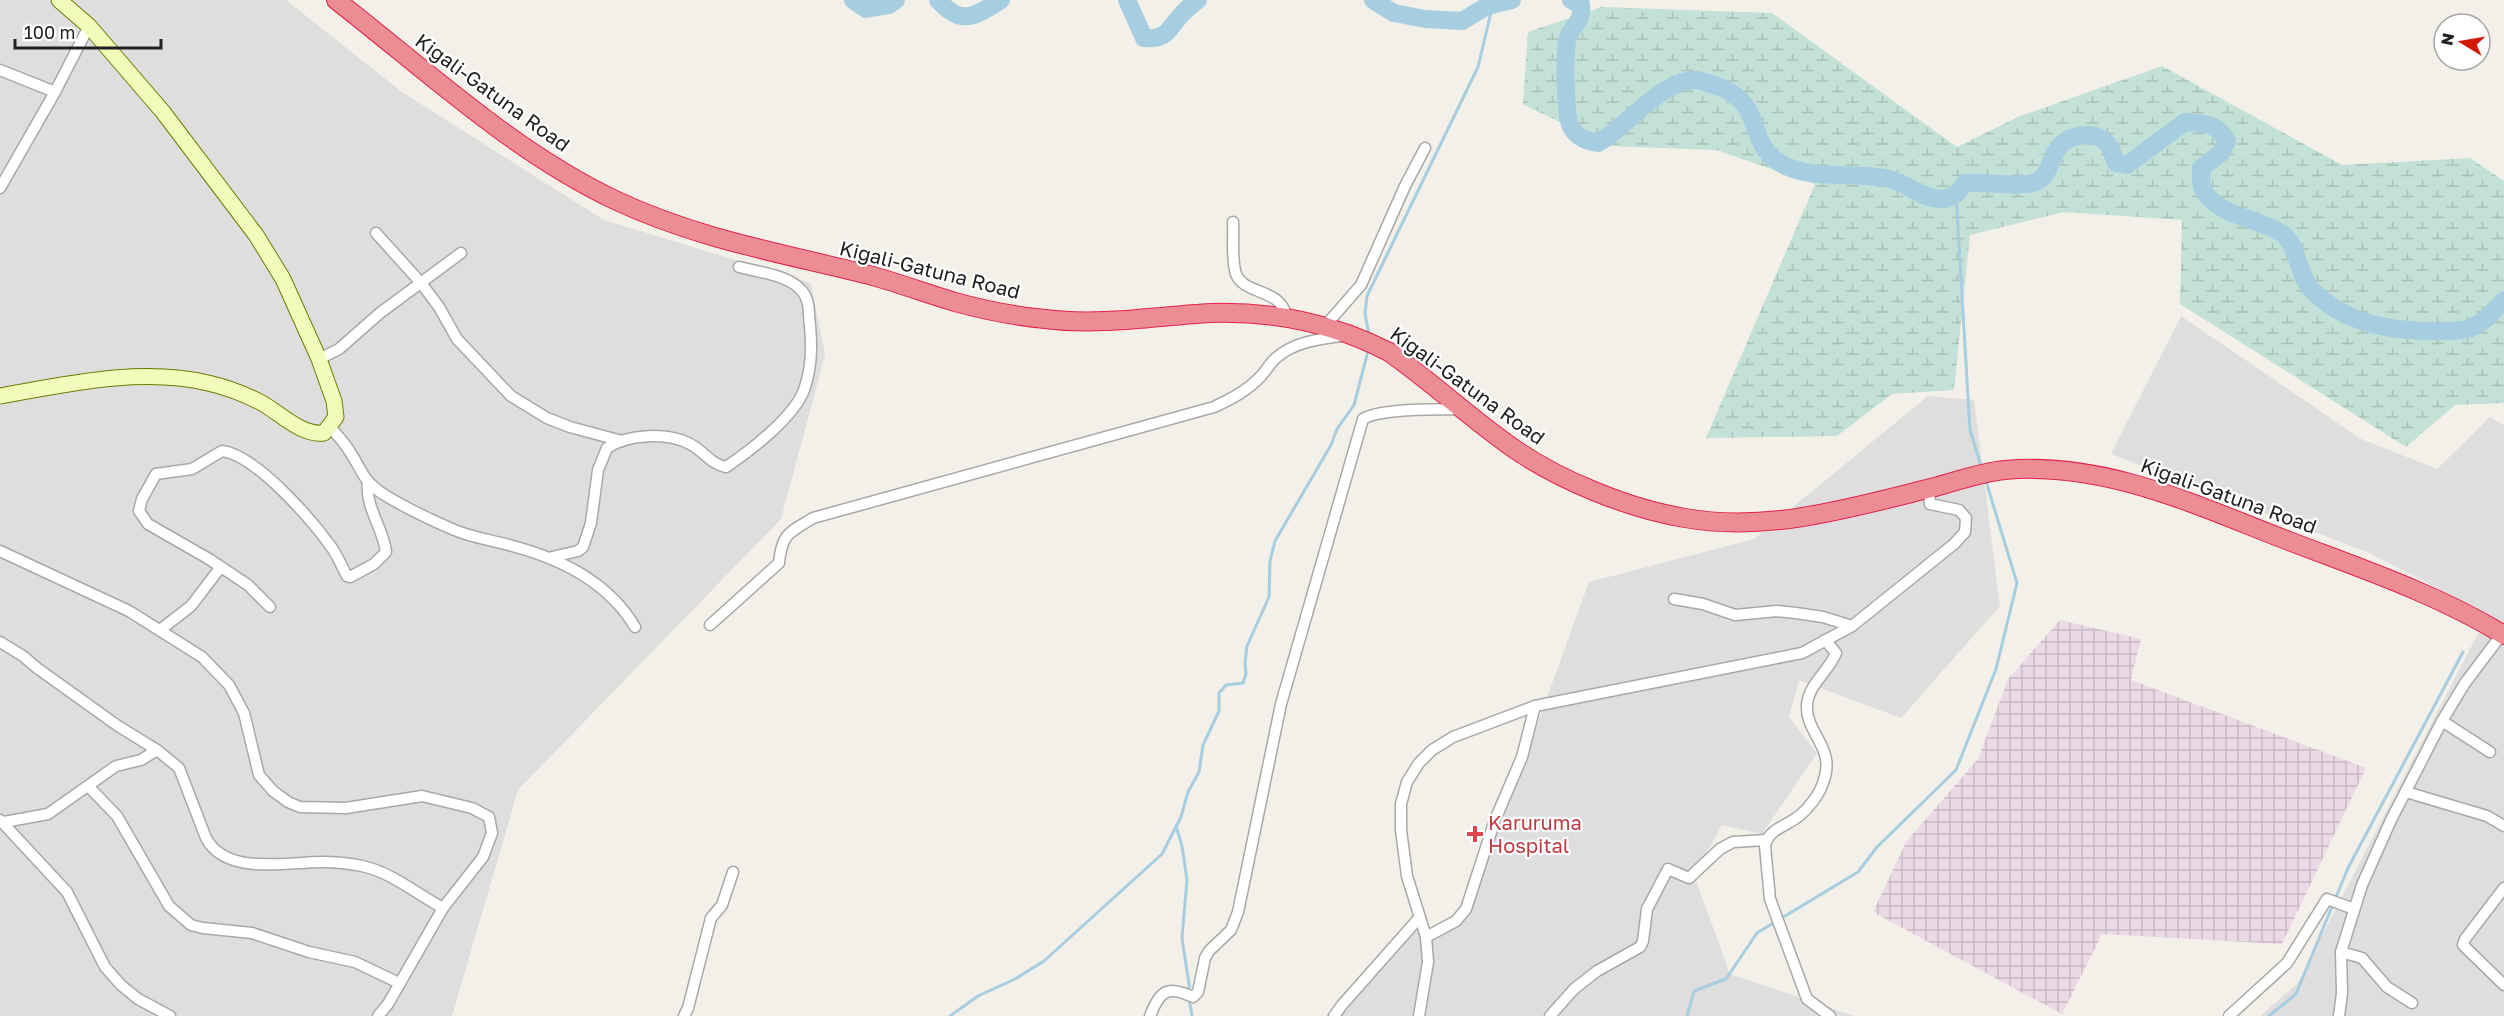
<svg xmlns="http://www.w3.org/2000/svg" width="2504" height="1016" viewBox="0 0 2504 1016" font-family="'Golos Text',sans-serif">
<defs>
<pattern id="industrial-grid" width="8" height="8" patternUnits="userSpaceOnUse" patternTransform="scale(1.5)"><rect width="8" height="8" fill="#ebd9e6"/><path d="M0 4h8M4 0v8" fill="none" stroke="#c9bac5"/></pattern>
<pattern id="wetland-marsh" width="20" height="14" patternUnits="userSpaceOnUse" patternTransform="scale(1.5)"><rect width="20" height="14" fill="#c4e1d7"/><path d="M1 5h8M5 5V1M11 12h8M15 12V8" fill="none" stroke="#a8c1b8"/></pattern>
</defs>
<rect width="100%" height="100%" fill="#f2f0e8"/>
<!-- residential -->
<g fill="#dfdede">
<polygon points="0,0 286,0 402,92 604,220 811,283 825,355 781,519 518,790 452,1016 0,1016"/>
<polygon points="2181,316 2361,439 2437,469 2490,417 2504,425 2504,1016 2260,1016 2297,984 2488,614 2367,552 2111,454"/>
<polygon points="1928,396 1974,400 2000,606 1901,718 1799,680 1789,717 1817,753 1762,834 1722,825 1694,875 1730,974 1854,1016 1326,1016 1395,938 1466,920 1589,582 1754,539"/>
</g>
<!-- industrial -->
<polygon fill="url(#industrial-grid)" points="2060,620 2141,639 2131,680 2366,768 2282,944 2102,934 2062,1014 1873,912 1906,842 1978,759 2008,679"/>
<!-- wetland -->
<polygon fill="url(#wetland-marsh)" points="1602,7 1772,13 1957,147 2018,117 2162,66 2342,165 2470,158 2504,181 2504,403 2455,405 2406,447 2180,304 2182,220 2064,212 1970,235 1954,390 1892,394 1837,436 1706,438 1815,184 1716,150 1608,146 1523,104 1528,32"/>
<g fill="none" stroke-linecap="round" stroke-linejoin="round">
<!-- stream -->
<g stroke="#a7cde1" stroke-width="3">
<polyline points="1956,195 1970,430 1981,466"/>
<polyline points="1369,335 1365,313 1367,296 1478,67 1493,4"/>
<polyline points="1176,826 1182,846 1187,880 1182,938 1190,991"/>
<polyline points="1189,998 1192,1016"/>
<polyline points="950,1016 978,996 1015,979 1044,961 1162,854 1181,817 1188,792 1199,772 1203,745 1219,711 1219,693 1226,685 1243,683 1246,674 1245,663 1247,646 1269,597 1270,561 1275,541 1331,445 1337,429 1354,405 1368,351"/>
<polyline points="1687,1016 1694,991 1726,979 1757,933 1858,872 1877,847 1956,770 1996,669 2017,583 1985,478"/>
<polyline points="2269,1016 2296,994 2348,868 2463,652"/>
</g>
<!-- river -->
<g stroke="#a7cde1" stroke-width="18">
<polyline points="853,0 866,9 889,5 896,0"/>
<path d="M938 0C962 27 975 16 1001 0"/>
<path d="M1127 0 1144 38C1169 40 1168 28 1183 13 1187 8 1193 4 1198 0"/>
<polyline points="1373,0 1394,13 1425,19 1462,21 1487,6 1512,0"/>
<path d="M1571 0 1581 5C1583 24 1572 24 1568 38 1564 50 1565 117 1571 127 1577 138 1587 141 1598 143 1627 127 1662 79 1696 80 1704 81 1714 85 1722 88 1763 105 1748 142 1777 161 1809 183 1858 170 1893 180 1909 185 1922 198 1939 199 1952 199 1958 193 1965 183 1982 181 2026 189 2038 181 2052 172 2050 155 2060 146 2072 133 2098 130 2109 146 2112 151 2114 158 2116 163L2127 165 2185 122C2206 124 2215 122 2227 141L2221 153 2201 168C2202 174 2200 182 2202 187 2214 217 2260 217 2284 235 2298 246 2298 277 2313 291 2344 323 2389 331 2432 331 2444 331 2457 332 2468 329 2484 324 2493 311 2504 300"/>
</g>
<!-- street casing -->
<g stroke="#a8a8a8" stroke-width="13">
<g id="street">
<polyline points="0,70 55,92"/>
<polyline points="0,188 55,92 89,26"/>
<path d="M1233 222C1234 237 1231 259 1236 274 1245 296 1281 287 1287 318"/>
<polyline points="376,233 421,283 439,307 457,339 511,396 547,418 570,427 622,441"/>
<polyline points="1325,326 1361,285 1405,186 1425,148"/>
<polyline points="319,359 339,349 380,313 461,253"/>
<path d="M330 427C337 435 345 443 350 452 363 471 361 479 383 494 404 507 429 519 452 529 470 537 490 540 509 545 560 558 608 581 635 627"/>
<polyline points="0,551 129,611 202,657 229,685 244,713 259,775 273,791 288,802 300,807 346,808 422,796 472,808 489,817 492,833 483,857 443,908 388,1004 378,1016"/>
<path d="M552 557 578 551 583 547 591 523 598 470 607 448C628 434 667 432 690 444 704 451 710 464 726 467 750 451 794 417 804 390 811 371 812 346 810 326 808 314 811 302 802 291 789 275 758 272 739 267"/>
<polyline points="1674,599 1703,604 1735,615 1777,611 1796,613 1823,617 1852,626"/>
<path d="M270 607 248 585 209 559 148 524 139 511 142 499 156 474 192 469 222 451C256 455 312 520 332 548 338 557 342 567 347 576L350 577 374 564 386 552C383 527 365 508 368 482"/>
<path d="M710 625 779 563C782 533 789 533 813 518L1214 407C1231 399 1247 391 1261 376 1266 371 1270 363 1276 358 1294 342 1319 339 1342 336"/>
<polyline points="160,630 191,606 220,568"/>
<path d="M1825 640 1836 653C1829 671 1808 685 1807 705 1805 734 1837 747 1823 783 1819 795 1809 808 1799 816 1787 826 1768 829 1765 846L1770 899 1807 999 1830 1016"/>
<path d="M0 642 23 656 37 668 118 726 157 750 179 768 206 838C226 876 287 862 321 862 335 862 348 863 362 866 391 872 417 894 443 908"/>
<polyline points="2442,721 2490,752"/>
<polyline points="88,786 117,816 169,906 191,925 203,928 252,933 309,952 355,962 399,983"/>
<polyline points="2406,792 2487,816 2504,826"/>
<polyline points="0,820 67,892 105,967 121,985 138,999 170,1016"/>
<polyline points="4,822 48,814 116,766 141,760 157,750"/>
<polyline points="2504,888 2465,939 2463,945 2504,985"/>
<polyline points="1426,937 1456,921 1466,909 1495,820 1522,757 1535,706"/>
<polyline points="2341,952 2362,958 2387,987 2412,1003"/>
<polyline points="684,1016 688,1008 711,918 722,905 733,872"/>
<path d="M1150 1016C1160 990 1168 985 1193 997L1198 992 1205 958 1209 951 1231 930 1238 912 1281 704 1363 419C1381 408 1438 410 1461 409"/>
<polyline points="1334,1016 1342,1005 1419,918"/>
<polyline points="1419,1016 1428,962 1426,937 1407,876 1401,830 1401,804 1407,782 1419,763 1432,750 1453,737 1535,706 1802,653 1852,626 1954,544 1965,532 1966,518 1959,510 1930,504 1929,488"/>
<polyline points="1550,1016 1574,989 1597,971 1640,947 1643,941 1647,909 1668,869 1689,878 1720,849 1733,842 1766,840"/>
<polyline points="2229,1016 2287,963 2327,899 2354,909"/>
<polyline points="2339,1016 2342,993 2341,952 2362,885 2391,820 2442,721 2465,683 2502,634"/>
</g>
</g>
<!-- secondary casing -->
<g stroke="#638000" stroke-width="17">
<path id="secondary" d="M0 396C67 384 141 367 208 383 226 387 244 394 260 402 279 412 301 436 324 433L336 417 334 401 319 359 283 279 256 235 163 112 89 26 59 0"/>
</g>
<!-- highway casing -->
<g stroke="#e3214c" stroke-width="20">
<path id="highway" d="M336 0C426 70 512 151 615 200 697 239 786 254 873 276 901 284 928 294 955 302 984 310 1015 316 1045 319 1100 326 1157 316 1211 313 1273 311 1335 324 1389 352 1432 382 1470 418 1513 448 1559 480 1629 509 1685 518 1769 533 1854 507 1935 487 1957 481 1982 472 2005 470 2106 461 2197 506 2289 541 2362 569 2437 594 2504 635"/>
</g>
<!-- street -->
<use href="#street" stroke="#fff" stroke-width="10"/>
<!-- secondary -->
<use href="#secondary" stroke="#f1fcbb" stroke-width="15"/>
<!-- highway -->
<use href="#highway" stroke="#eb8d93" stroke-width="18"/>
</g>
<!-- markers -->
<path fill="#e0444e" stroke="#fff" stroke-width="2" d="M1472 825h6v6h6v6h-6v6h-6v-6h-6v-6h6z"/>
<g text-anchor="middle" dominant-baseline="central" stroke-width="4.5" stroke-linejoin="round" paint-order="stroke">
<!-- street labels -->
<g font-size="20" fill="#212121" stroke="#fff">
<text transform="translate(493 92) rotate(36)">Kigali-Gatuna Road</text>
<text transform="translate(930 269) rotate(14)">Kigali-Gatuna Road</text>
<text transform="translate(1468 385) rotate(36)">Kigali-Gatuna Road</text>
<text transform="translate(2229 495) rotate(20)">Kigali-Gatuna Road</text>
</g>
<!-- health labels -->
<g font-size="20" fill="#be3a42" stroke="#fff" text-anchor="start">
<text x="1488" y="822">Karuruma<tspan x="1488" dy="23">Hospital</tspan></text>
</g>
</g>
<!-- north arrow -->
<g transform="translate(2462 42) rotate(281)"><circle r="28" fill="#ffffff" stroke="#a6a6a6" stroke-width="1.5"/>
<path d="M0-4.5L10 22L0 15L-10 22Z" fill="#d21900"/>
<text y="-9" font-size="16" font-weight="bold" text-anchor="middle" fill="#212121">N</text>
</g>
<!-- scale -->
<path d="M15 39v9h146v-9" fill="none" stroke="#212121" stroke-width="3"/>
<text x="24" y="39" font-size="18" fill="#212121" stroke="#ffffff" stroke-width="4.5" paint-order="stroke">100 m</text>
</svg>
